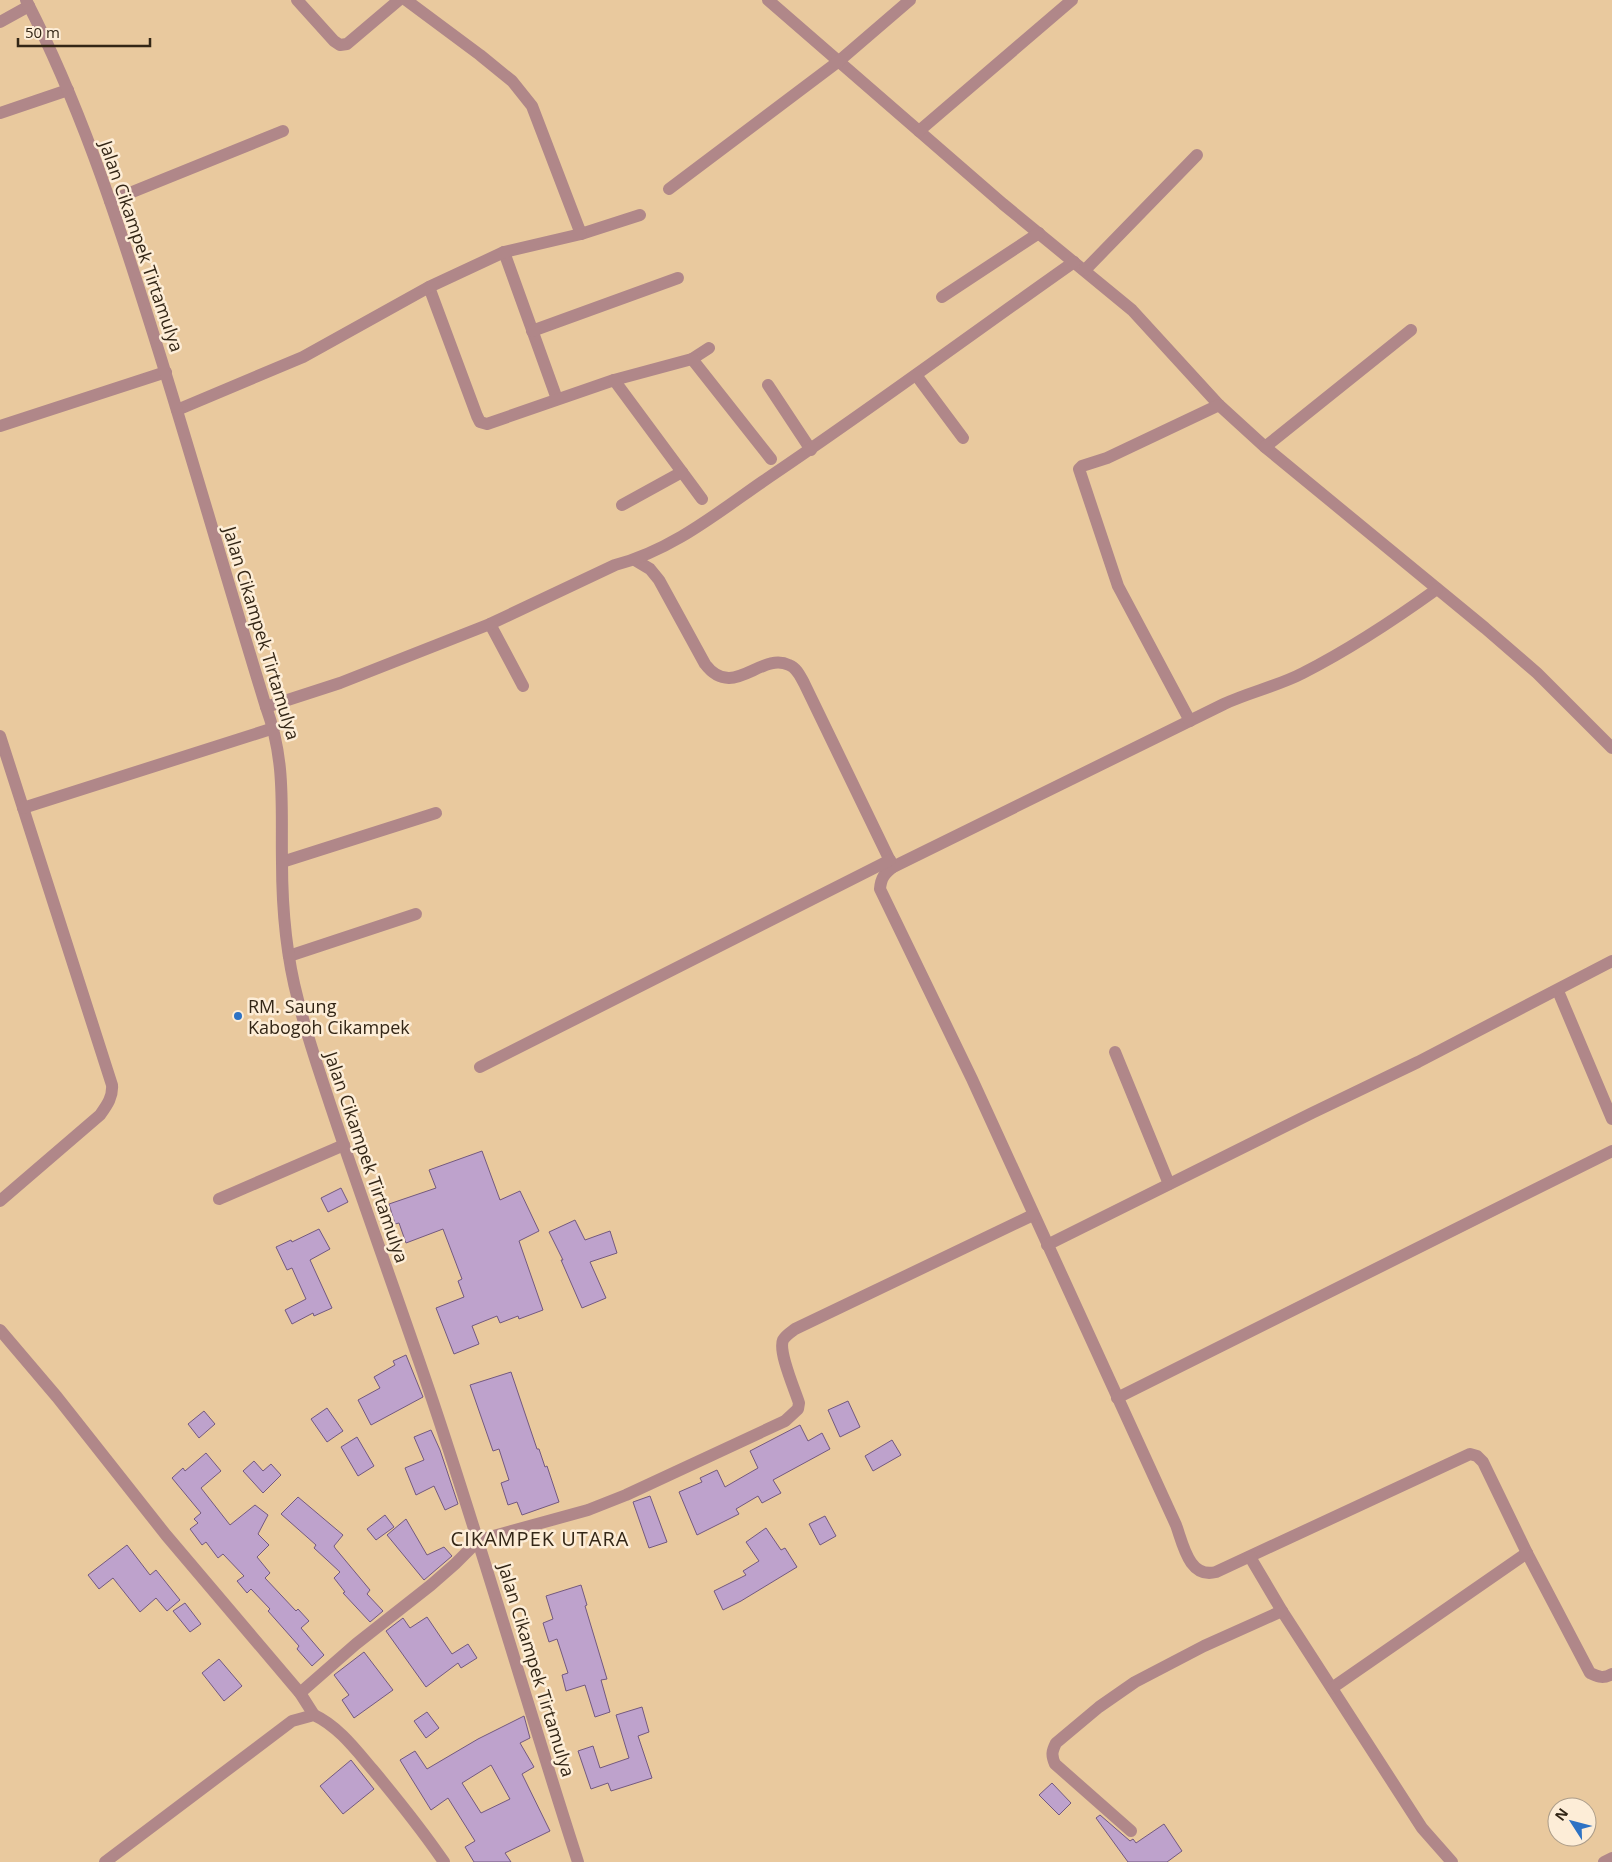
<svg xmlns="http://www.w3.org/2000/svg" width="1612" height="1862" viewBox="0 0 1612 1862" font-family="'Open Sans',sans-serif">
<rect width="100%" height="100%" fill="#e9c99e"/>
<!-- building -->
<g fill="#bea2cc" stroke="#73597f" fill-rule="evenodd">
<polygon points="482,1151 500,1200 520,1191 539,1231 519,1241 543,1310 519,1319 518,1316 500,1323 497,1316 472,1326 479,1344 454,1354 436,1308 464,1297 458,1281 462,1279 443,1229 406,1243 399,1223 395,1224 389,1204 436,1188 429,1170"/>
<polygon points="341,1188 348,1202 328,1212 321,1198"/>
<polygon points="575,1220 585,1240 610,1231 617,1253 590,1262 606,1298 582,1308 561,1260 563,1260 549,1232"/>
<polygon points="319,1229 330,1249 310,1260 332,1308 314,1316 313,1313 292,1324 285,1310 306,1299 292,1268 287,1270 276,1247 291,1240 292,1242"/>
<polygon points="406,1355 423,1397 371,1425 358,1400 380,1388 374,1377 395,1365 393,1361"/>
<polygon points="511,1372 537,1449 539,1449 545,1467 547,1466 559,1502 522,1515 517,1502 508,1505 501,1483 509,1480 499,1449 493,1451 470,1385"/>
<polygon points="848,1401 860,1427 840,1437 828,1410"/>
<polygon points="327,1408 343,1431 327,1442 311,1419"/>
<polygon points="204,1411 215,1424 199,1438 188,1424"/>
<polygon points="800,1425 808,1441 822,1433 830,1449 773,1480 781,1493 762,1503 758,1496 736,1509 739,1514 697,1535 679,1492 702,1482 700,1478 717,1470 725,1487 758,1468 750,1451"/>
<polygon points="431,1430 440,1450 458,1504 445,1510 434,1486 416,1495 405,1468 424,1460 414,1437"/>
<polygon points="357,1437 374,1466 358,1476 341,1447"/>
<polygon points="892,1440 901,1455 873,1471 865,1456"/>
<polygon points="206,1453 221,1471 201,1488 230,1525 255,1505 268,1515 258,1534 269,1545 257,1557 270,1573 265,1578 296,1611 298,1609 309,1621 301,1628 324,1655 312,1666 297,1649 299,1646 268,1611 270,1609 251,1589 247,1593 237,1581 244,1576 223,1554 218,1558 206,1542 202,1545 190,1529 198,1523 194,1519 201,1513 172,1478 183,1468 185,1471"/>
<polygon points="254,1461 263,1471 271,1464 281,1475 263,1493 243,1471"/>
<polygon points="650,1496 667,1542 649,1548 633,1502"/>
<polygon points="298,1497 343,1535 334,1546 335,1548 370,1590 367,1594 383,1611 370,1622 343,1593 345,1592 334,1578 340,1572 314,1548 316,1545 281,1514"/>
<polygon points="385,1515 394,1527 376,1540 367,1529"/>
<polygon points="825,1516 836,1536 820,1545 809,1524"/>
<polygon points="406,1519 427,1555 444,1547 452,1556 424,1580 387,1535"/>
<polygon points="766,1528 781,1550 785,1548 797,1567 741,1601 723,1610 714,1591 746,1575 743,1571 759,1561 746,1542"/>
<polygon points="127,1545 150,1575 156,1570 180,1600 167,1611 156,1598 140,1612 113,1578 99,1589 88,1575"/>
<polygon points="581,1585 587,1605 585,1606 607,1679 601,1680 610,1712 595,1717 585,1685 566,1691 562,1675 568,1673 557,1639 549,1642 543,1623 553,1619 546,1596"/>
<polygon points="185,1603 201,1624 190,1632 173,1611"/>
<polygon points="427,1617 452,1654 468,1644 477,1658 461,1668 458,1663 426,1687 386,1631 403,1618 410,1628"/>
<polygon points="364,1652 393,1690 354,1718 342,1700 349,1695 334,1675"/>
<polygon points="219,1659 242,1686 224,1701 202,1673"/>
<polygon points="642,1707 649,1732 638,1736 652,1778 611,1791 608,1783 591,1789 578,1751 593,1746 600,1768 629,1758 616,1715"/>
<polygon points="427,1712 439,1728 426,1738 414,1721"/>
<path d="M524 1716 530 1738 520 1743 534 1767 522 1774 550 1831 505 1853 511 1862H474L465 1847 475 1841 448 1798 431 1810 400 1760 415 1751 427 1769 478 1739ZM491 1765 510 1799 481 1813 462 1783Z"/>
<polygon points="351,1760 374,1789 343,1814 320,1786"/>
<polygon points="1052,1783 1071,1803 1059,1815 1039,1795"/>
<polygon points="1100,1815 1130,1841 1133,1839 1136,1843 1164,1824 1182,1851 1167,1862 1128,1862 1096,1818"/>
</g>
<g fill="none" stroke-linecap="round" stroke-linejoin="round">
<!-- minor -->
<g stroke="#b08789" stroke-width="12">
<polyline points="297,0 334,41 340,45 347,44 399,0"/>
<polyline points="406,0 480,55 512,81 532,106 581,234 640,215"/>
<polyline points="768,0 1003,204 1132,310 1219,405 1265,447 1485,628 1537,673 1612,748"/>
<polyline points="0,22 29,6"/>
<polyline points="0,113 68,90"/>
<polyline points="919,131 1072,0"/>
<polyline points="669,189 839,61 910,0"/>
<polyline points="110,201 283,131"/>
<polyline points="504,252 557,399"/>
<polyline points="1085,270 1197,155"/>
<polyline points="429,287 477,416 480,422 487,424 614,380 692,359 709,348"/>
<polyline points="942,297 1039,233"/>
<polyline points="532,331 678,278"/>
<polyline points="692,359 771,459"/>
<polyline points="916,375 963,438"/>
<polyline points="614,380 702,499"/>
<polyline points="768,385 811,450"/>
<polyline points="177,410 303,357 429,287 504,252 581,234"/>
<polyline points="0,426 166,372"/>
<polyline points="1265,447 1411,330"/>
<polyline points="622,505 682,472"/>
<path d="M635 560 650 569 659 580 705 664C733 701 761 651 789 665 797 668 800 676 804 683L893 867"/>
<path d="M1437 589C1394 620 1350 649 1303 673 1278 686 1250 692 1224 704L893 867C884 874 881 878 880 889L972 1079 1176 1525C1183 1544 1189 1579 1216 1572L1470 1454 1477 1456 1483 1462 1527 1553 1590 1673C1599 1677 1603 1679 1612 1674"/>
<polyline points="490,624 523,686"/>
<path d="M266 707 340 683 490 624 615 565C670 551 716 514 762 482 868 411 970 335 1074 262"/>
<polyline points="1190,721 1118,586 1079,469 1082,466 1107,458 1219,405"/>
<path d="M0 736 112 1085C113 1097 107 1105 100 1115L0 1201"/>
<polyline points="23,808 274,728"/>
<polyline points="282,862 436,813"/>
<polyline points="289,956 416,914"/>
<polyline points="1558,991 1612,1119"/>
<polyline points="1115,1052 1169,1184"/>
<polyline points="480,1067 890,860"/>
<polyline points="219,1199 344,1145"/>
<polyline points="1047,1245 1312,1113 1418,1062 1612,961"/>
<polyline points="0,1330 57,1397 166,1535 300,1693 314,1715"/>
<polyline points="1117,1398 1612,1151"/>
<polyline points="1250,1557 1282,1611 1422,1828 1452,1862"/>
<polyline points="1332,1688 1527,1553"/>
<path d="M300 1693 356 1644 431 1585 455 1564 479 1540 588 1510 626 1495 785 1421 798 1409 799 1403C795 1390 778 1352 783 1340 786 1335 791 1332 795 1329L1033 1215"/>
<path d="M1131 1831 1055 1764C1051 1755 1052 1751 1056 1743L1099 1707 1135 1682 1204 1646 1282 1611"/>
<path d="M105 1862 292 1721 314 1715C338 1726 356 1750 373 1770 398 1800 422 1830 444 1862"/>
<polyline points="1604,1862 1612,1858"/>
</g>
<!-- tertiary -->
<path stroke="#b08789" stroke-width="12" d="M26 0C78 101 114 209 148 317 189 446 226 577 266 707 286 761 281 807 282 862 282 909 286 955 298 1000 307 1037 320 1073 332 1110 363 1203 397 1296 429 1390 482 1546 527 1705 578 1862"/>
</g>
<!-- markers -->
<circle fill="#2d72c4" stroke="#fdedd7" stroke-width="2" cx="238" cy="1016" r="5"/>
<g text-anchor="middle" dominant-baseline="central" stroke-width="5" stroke-linejoin="round" paint-order="stroke">
<!-- street labels -->
<g font-size="18" fill="#332616" stroke="#fdedd7">
<text transform="translate(142 246) rotate(71)">Jalan Cikampek Tirtamulya</text>
<text transform="translate(262 633) rotate(73)">Jalan Cikampek Tirtamulya</text>
<text transform="translate(367 1157) rotate(71)">Jalan Cikampek Tirtamulya</text>
<text transform="translate(537 1670) rotate(73)">Jalan Cikampek Tirtamulya</text>
</g>
<!-- poi labels -->
<g font-size="18" fill="#332616" stroke="#fdedd7" text-anchor="start">
<text x="248" y="1006">RM. Saung<tspan x="248" dy="21">Kabogoh Cikampek</tspan></text>
</g>
<!-- quarter labels -->
<g font-size="20" letter-spacing="1" fill="#332616" stroke="#fdedd7">
<text x="540" y="1538">CIKAMPEK UTARA</text>
</g>
</g>
<!-- north arrow -->
<g transform="translate(1572 1822) rotate(306)"><circle r="24" fill="#fdedd7" stroke="#ac9d8a"/>
<path d="M0-4L9 19L0 12L-9 19Z" fill="#2d72c4"/>
<text y="-8" font-size="14" font-weight="bold" text-anchor="middle" fill="#332616">N</text>
</g>
<!-- scale -->
<path d="M18 38v8h132v-8" fill="none" stroke="#332616" stroke-width="2.5"/>
<text x="25" y="38" font-size="15" fill="#332616" stroke="#fdedd7" stroke-width="4" paint-order="stroke">50 m</text>
</svg>
